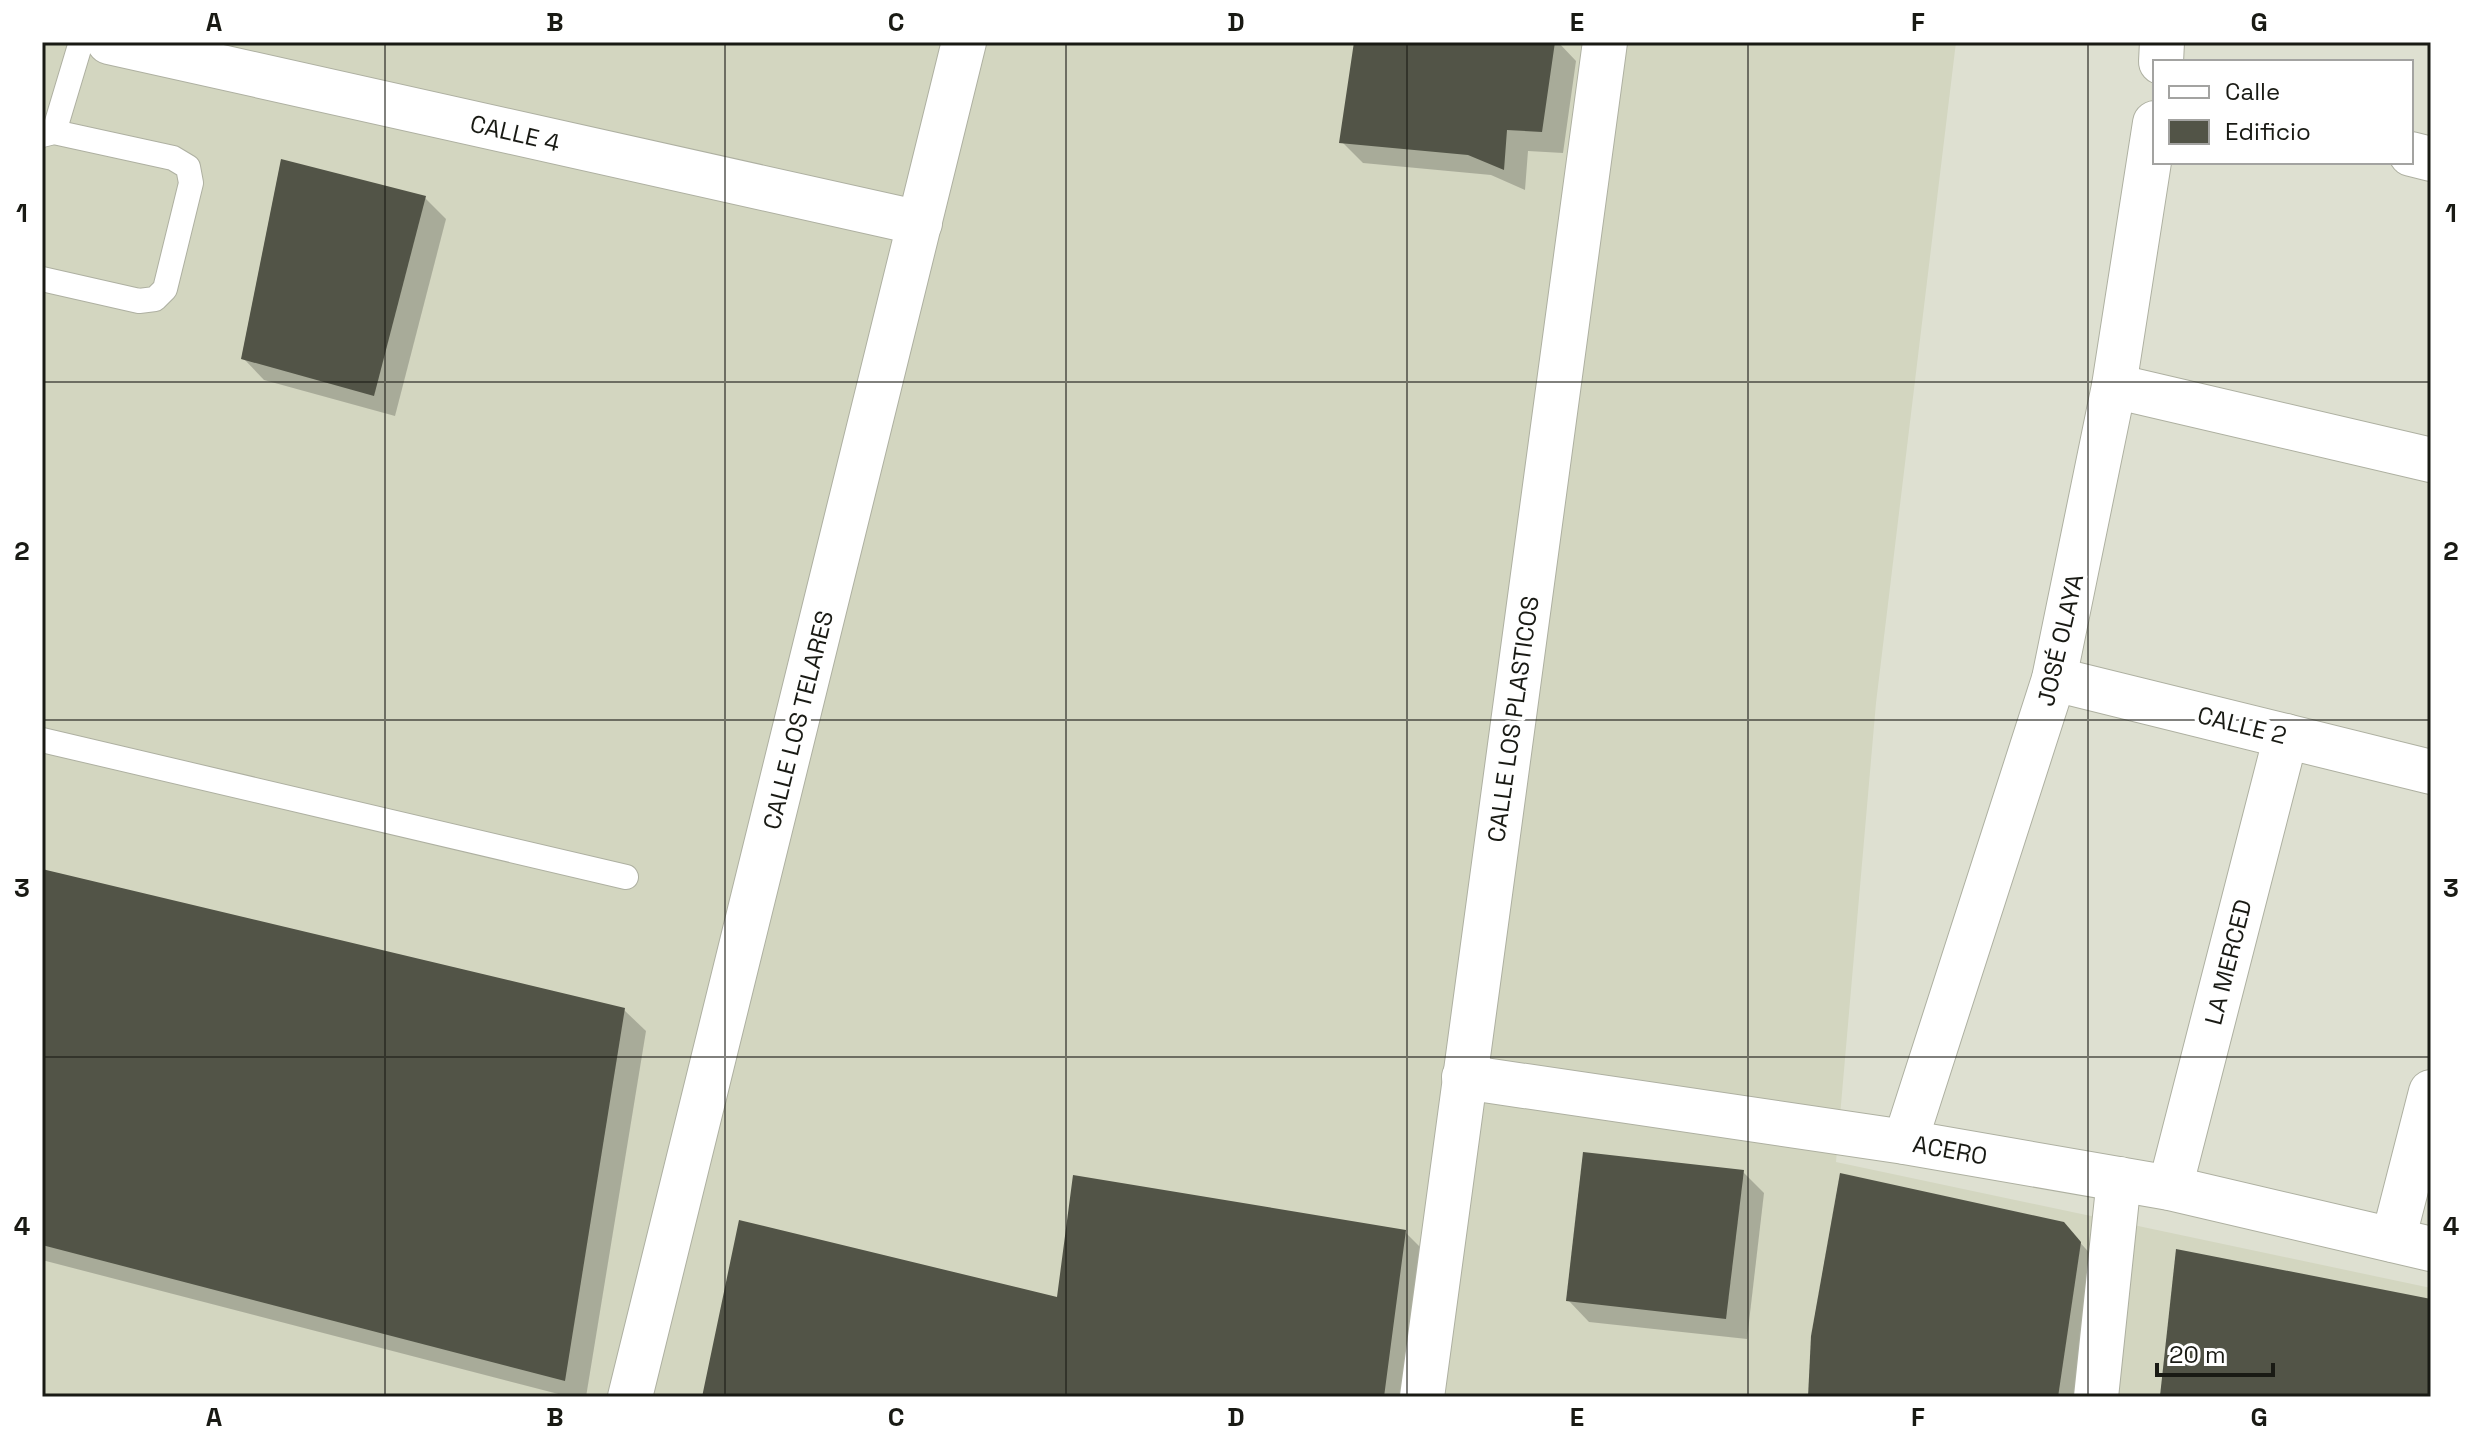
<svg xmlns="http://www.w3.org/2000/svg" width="2473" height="1439" viewBox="0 0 2473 1439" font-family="'Space Grotesk',sans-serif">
<rect width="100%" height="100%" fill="#dee0d1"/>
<!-- built -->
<polygon fill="#d3d6c0" points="42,42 1956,42 1876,703 1836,1162 2431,1288 2431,1397 42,1397"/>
<!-- shadow -->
<g fill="#0003">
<polygon points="1357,42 1558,42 1576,61 1563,153 1528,151 1525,190 1491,175 1363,163 1342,142"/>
<polygon points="425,198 446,219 395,416 264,380 243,358"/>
<polygon points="42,871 624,1010 646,1031 586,1397 570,1397 42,1260"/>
<polygon points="1743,1172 1764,1193 1747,1339 1589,1322 1568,1300"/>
<polygon points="2063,1224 2096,1260 2076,1397 1810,1397"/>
<polygon points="1405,1232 1426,1253 1401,1397 703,1397 1056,1299"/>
<polygon points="2431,1300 2431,1397 2162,1395"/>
</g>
<!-- building -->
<g fill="#525447">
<polygon points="1354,42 1555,42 1542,132 1507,130 1504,170 1468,155 1339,143"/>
<polygon points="281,159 426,196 374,396 241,359"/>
<polygon points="42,869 625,1008 565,1381 42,1245"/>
<polygon points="1583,1152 1744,1170 1726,1319 1566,1301"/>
<polygon points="1840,1173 2064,1222 2081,1242 2058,1397 1808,1397 1811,1336"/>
<polygon points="1073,1175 1406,1230 1384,1397 702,1397 739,1220 1057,1297"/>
<polygon points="2176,1249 2431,1299 2431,1397 2160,1396"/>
</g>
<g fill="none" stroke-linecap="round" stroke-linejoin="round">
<!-- lane casing -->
<g stroke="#aeb0a1" stroke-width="26">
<g id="lane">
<polyline points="54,132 81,42"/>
<polyline points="42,135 54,132 173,158 188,167 191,183 165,289 155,299 139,301 42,279"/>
<polyline points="42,740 626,877"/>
</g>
</g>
<!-- street casing -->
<g stroke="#aeb0a1" stroke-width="46">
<g id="street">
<polyline points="109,42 920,223"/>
<polyline points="2161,62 2162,42"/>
<polyline points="2411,154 2431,159"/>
<polyline points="2114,386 2431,460"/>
<polyline points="2054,679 2431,772"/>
<polyline points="1464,1077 1905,1142 2170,1188 2431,1249"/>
<polyline points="1905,1142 2054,679 2114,386 2155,123"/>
<polyline points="2170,1188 2286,736"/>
<polyline points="2393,1240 2431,1092"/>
<polyline points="630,1397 964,42"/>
<polyline points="1422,1397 1605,42"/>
<polyline points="2096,1397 2119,1179"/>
</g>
</g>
<!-- lane -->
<use href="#lane" stroke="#fff" stroke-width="24"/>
<!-- street -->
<use href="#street" stroke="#fff" stroke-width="44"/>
</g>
<!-- grid -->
<path fill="none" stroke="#191a14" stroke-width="2" stroke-opacity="0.55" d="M385 42V1397M725 42V1397M1066 42V1397M1407 42V1397M1748 42V1397M2088 42V1397M42 382H2431M42 720H2431M42 1057H2431"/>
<g text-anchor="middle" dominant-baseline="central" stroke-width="8" stroke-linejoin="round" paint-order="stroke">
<!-- street labels -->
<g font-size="24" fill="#191a14" stroke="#fff">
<text transform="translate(515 133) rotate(13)">CALLE 4</text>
<text transform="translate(2060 640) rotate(-77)">JOSÉ OLAYA</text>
<text transform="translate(1513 719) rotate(-82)">CALLE LOS PLASTICOS</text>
<text transform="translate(798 720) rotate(-76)">CALLE LOS TELARES</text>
<text transform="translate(2242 725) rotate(14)">CALLE 2</text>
<text transform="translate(2228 962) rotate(-76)">LA MERCED</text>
<text transform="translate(1950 1150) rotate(10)">ACERO</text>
</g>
</g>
<!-- border -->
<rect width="2473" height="1439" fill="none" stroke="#ffffff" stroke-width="88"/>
<!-- legend -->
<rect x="2153" y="60" width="260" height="104" fill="#ffffff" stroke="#a3a3a1" stroke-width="2"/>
<rect x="2169" y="86" width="40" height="12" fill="#ffffff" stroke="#a3a3a1" stroke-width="2"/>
<text x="2225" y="100" font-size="24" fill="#191a14">Calle</text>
<rect x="2169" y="120" width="40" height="24" fill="#525447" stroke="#a3a3a1" stroke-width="2"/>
<text x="2225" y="140" font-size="24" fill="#191a14">Edificio</text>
<!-- scale -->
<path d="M2157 1363v12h116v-12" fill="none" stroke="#191a14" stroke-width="4"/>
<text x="2169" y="1363" font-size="24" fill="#191a14" stroke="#ffffff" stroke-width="6" paint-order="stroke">20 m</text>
<rect x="44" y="44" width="2385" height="1351" fill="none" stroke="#191a14" stroke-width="3"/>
<g font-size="26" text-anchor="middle" font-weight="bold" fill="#191a14">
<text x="214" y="31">A</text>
<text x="555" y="31">B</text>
<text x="896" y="31">C</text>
<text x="1236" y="31">D</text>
<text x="1577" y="31">E</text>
<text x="1918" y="31">F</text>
<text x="2259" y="31">G</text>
<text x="22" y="222">1</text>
<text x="2451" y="222">1</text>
<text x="22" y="560">2</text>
<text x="2451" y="560">2</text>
<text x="22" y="897">3</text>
<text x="2451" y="897">3</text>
<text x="22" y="1235">4</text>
<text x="2451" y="1235">4</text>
<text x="214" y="1426">A</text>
<text x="555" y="1426">B</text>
<text x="896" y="1426">C</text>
<text x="1236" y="1426">D</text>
<text x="1577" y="1426">E</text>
<text x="1918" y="1426">F</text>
<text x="2259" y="1426">G</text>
</g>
</svg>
